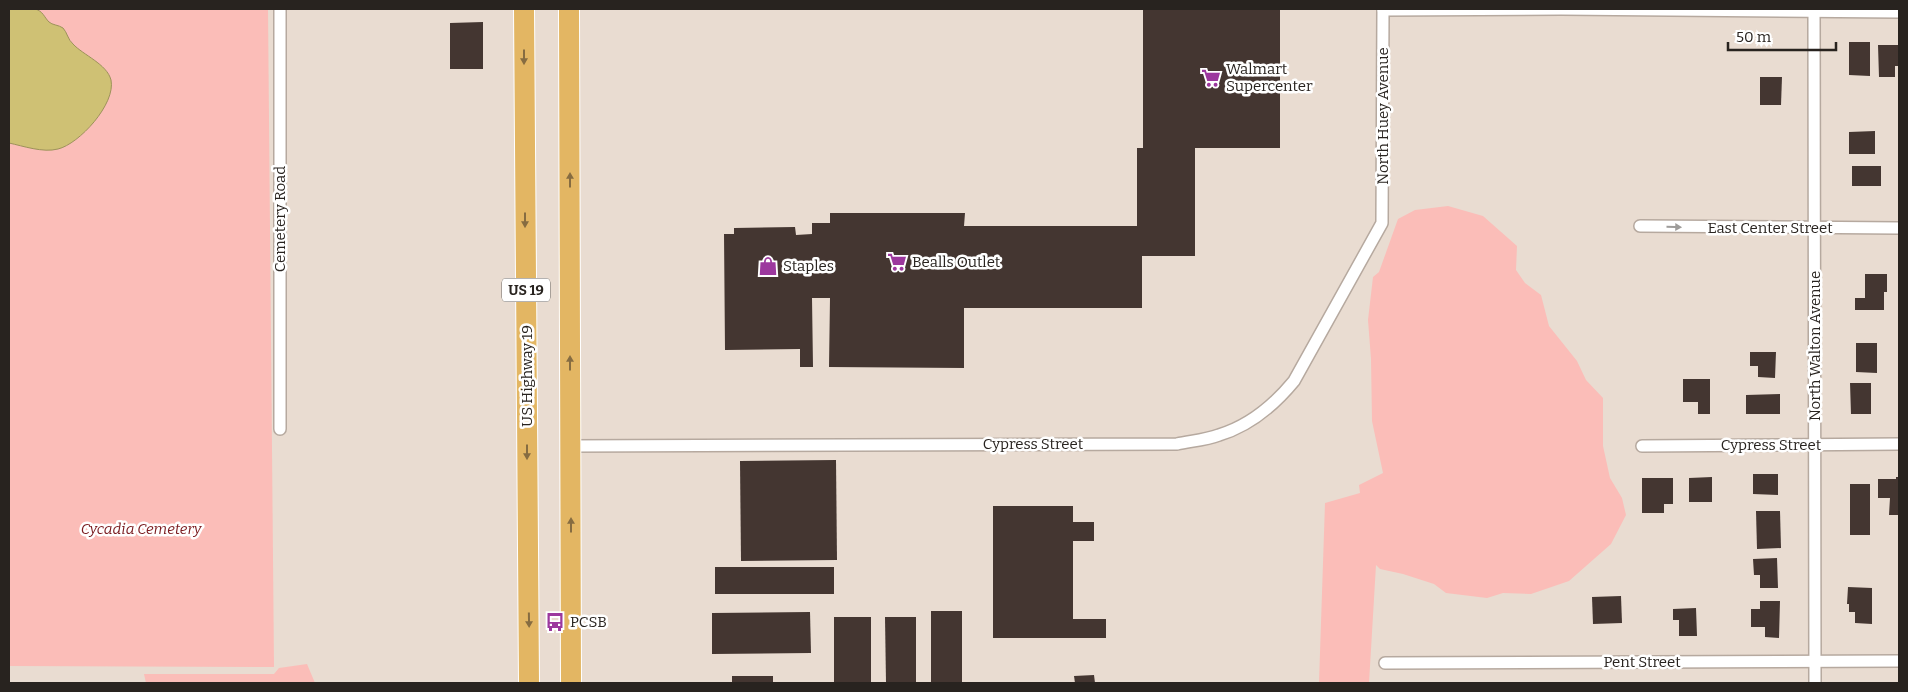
<svg xmlns="http://www.w3.org/2000/svg" width="1908" height="692" viewBox="0 0 1908 692" font-family="Bitter,serif">
<rect width="100%" height="100%" fill="#e9dcd1"/>
<!-- green -->
<g fill="#fbbdb8">
<polygon points="9,9 268,9 274,667 9,666"/>
<polygon points="1448,206 1483,216 1517,246 1516,270 1525,283 1541,295 1549,326 1577,361 1586,380 1603,398 1603,446 1610,478 1622,498 1626,515 1611,544 1569,581 1531,594 1503,593 1487,598 1446,593 1434,584 1403,574 1380,569 1376,565 1369,683 1319,683 1325,503 1360,493 1359,485 1383,473 1372,421 1371,359 1368,320 1373,277 1379,272 1398,219 1415,210"/>
<polygon points="307,664 315,683 146,683 144,674 274,674 279,668"/>
</g>
<!-- water -->
<path fill="#cfc174" stroke="#9d925a" d="M9 9C17 9 28 7 35 9 43 11 44 17 49 22 52 25 59 25 63 28 67 32 68 40 73 44 83 55 107 64 111 80 116 104 79 144 58 149 43 153 23 146 9 143Z"/>
<!-- building -->
<g fill="#443631">
<polygon points="1143,9 1280,9 1280,148 1195,148 1195,256 1142,256 1142,308 964,308 964,368 829,367 830,298 812,298 813,367 800,367 800,349 725,350 724,234 734,234 734,228 795,227 796,235 812,234 812,223 830,223 830,213 965,213 964,226 1137,226 1137,148 1143,148"/>
<polygon points="483,22 483,69 450,69 450,23"/>
<polygon points="1849,42 1870,42 1870,76 1849,75"/>
<polygon points="1878,45 1899,45 1899,66 1895,66 1895,77 1879,77"/>
<polygon points="1760,77 1782,77 1781,105 1760,105"/>
<polygon points="1875,131 1875,154 1849,154 1849,132"/>
<rect x="1852" y="166" width="29" height="20"/>
<polygon points="1865,274 1887,274 1887,292 1884,292 1884,310 1855,310 1855,298 1865,298"/>
<polygon points="1856,343 1877,343 1877,373 1856,372"/>
<polygon points="1750,352 1776,352 1775,378 1758,377 1758,366 1750,366"/>
<polygon points="1683,379 1710,379 1710,414 1698,414 1698,402 1683,402"/>
<polygon points="1850,383 1871,383 1871,414 1851,414"/>
<polygon points="1780,394 1780,414 1746,414 1746,395"/>
<polygon points="836,460 837,560 741,561 740,461"/>
<polygon points="1753,474 1778,474 1778,495 1753,494"/>
<polygon points="1712,477 1712,502 1689,502 1689,478"/>
<polygon points="1896,477 1899,477 1899,515 1889,515 1890,498 1878,498 1878,479 1896,479"/>
<polygon points="1642,478 1673,478 1673,504 1664,504 1664,513 1642,513"/>
<rect x="1850" y="484" width="20" height="51"/>
<polygon points="993,506 1073,506 1073,522 1094,522 1094,541 1073,541 1073,619 1106,619 1106,638 993,638"/>
<polygon points="1756,511 1780,511 1781,548 1757,549"/>
<polygon points="1777,558 1778,588 1760,588 1760,575 1754,575 1753,559"/>
<rect x="715" y="567" width="119" height="27"/>
<polygon points="1848,587 1872,588 1872,624 1855,623 1855,612 1849,612 1849,604 1847,604"/>
<polygon points="1621,596 1622,623 1593,624 1592,597"/>
<polygon points="1760,601 1780,601 1779,638 1765,637 1765,627 1751,627 1751,609 1760,609"/>
<polygon points="1696,608 1697,636 1679,636 1679,620 1673,620 1673,609"/>
<rect x="931" y="611" width="31" height="72"/>
<polygon points="810,612 811,653 712,654 712,613"/>
<rect x="834" y="617" width="37" height="66"/>
<polygon points="885,617 916,617 916,683 886,683"/>
<polygon points="1094,675 1095,683 1075,683 1074,676"/>
<rect x="732" y="676" width="41" height="7"/>
</g>
<g fill="none" stroke-linecap="round" stroke-linejoin="round">
<!-- street casing -->
<g stroke="#b6a99f" stroke-width="14">
<g id="street">
<polyline points="1814,9 1815,683"/>
<polyline points="1383,10 1561,9 1899,12"/>
<polyline points="1640,226 1899,228"/>
<polyline points="280,429 280,9"/>
<path d="M571 446 1177 444C1191 441 1206 440 1219 435 1249 426 1275 404 1294 381L1382 223 1383 9"/>
<polyline points="1642,446 1899,444"/>
<polyline points="1385,663 1899,661"/>
</g>
</g>
<!-- highway casing -->
<g stroke="#fff" stroke-width="22">
<g id="highway">
<polyline points="524,9 529,683"/>
<polyline points="569,9 571,683"/>
</g>
</g>
<!-- street -->
<use href="#street" stroke="#fff" stroke-width="11"/>
<!-- highway -->
<use href="#highway" stroke="#e3b663" stroke-width="20"/>
</g>
<!-- one-way arrows -->
<defs><path id="oneway-solid" d="M-6-.8H1V-3.2L6.5 0L1 3.2V.8H-6Z" transform="scale(1.25)"/></defs>
<g fill="#866c41">
<use href="#oneway-solid" transform="translate(524 57) rotate(90)"/>
<use href="#oneway-solid" transform="translate(570 180) rotate(-90)"/>
<use href="#oneway-solid" transform="translate(525 220) rotate(90)"/>
<use href="#oneway-solid" transform="translate(570 363) rotate(-90)"/>
<use href="#oneway-solid" transform="translate(527 452) rotate(90)"/>
<use href="#oneway-solid" transform="translate(571 525) rotate(-90)"/>
<use href="#oneway-solid" transform="translate(529 620) rotate(89)"/>
</g>
<use fill="#9e9c9a" href="#oneway-solid" transform="translate(1674 227) rotate(1)"/>
<!-- icons -->
<defs>
<g id="supermarket-bare" transform="scale(1.5)"><path d="M-6-5.5h2.5l.6 2H6L4.5 2H-2.5L-4.4-4H-6ZM-1.5 3.2a1.3 1.3 0 1 0 .1 0ZM3 3.2a1.3 1.3 0 1 0 .1 0Z" fill="#9c389e" stroke="#fff" stroke-width="2.5" paint-order="stroke"/></g>
<g id="shop-bare" transform="scale(1.5)"><path d="M-5-2.5h2.3a2.7 3.5 0 0 1 5.4 0H5L5.5 6h-11ZM-1.5-2.5h3a1.5 2.3 0 0 0-3 0Z" fill="#9c389e" stroke="#fff" stroke-width="2.5" paint-order="stroke"/></g>
<g id="bus-bare" transform="scale(1.5)"><path d="M-5-6H5V4H4V6H2V4H-2V6H-4V4H-5ZM-3.5-4V0h7V-4ZM-3.5 1.2v1.5H-2V1.2ZM2 1.2v1.5H3.5V1.2Z" fill="#9c389e" stroke="#fff" stroke-width="2.5" paint-order="stroke"/></g>
</defs>
<g fill-rule="evenodd">
<use href="#supermarket-bare" x="1211" y="78"/>
<use href="#supermarket-bare" x="897" y="262"/>
<use href="#shop-bare" x="768" y="266"/>
<use href="#bus-bare" x="555" y="622"/>
</g>
<g text-anchor="middle" dominant-baseline="central" stroke-width="5" stroke-linejoin="round" paint-order="stroke">
<!-- shield labels -->
<rect fill="#fff" stroke="#686562" stroke-width="1" x="502" y="278.5" width="48" height="23" rx="4"/>
<g font-size="14" font-weight="bold" fill="#28231f">
<text x="526" y="290">US 19</text>
</g>
<!-- poi labels -->
<g font-size="15" fill="#28231f" stroke="#fff" text-anchor="start">
<text x="1226" y="69">Walmart<tspan x="1226" dy="17">Supercenter</tspan></text>
<text x="912" y="262">Bealls Outlet</text>
<text x="783" y="266">Staples</text>
<text x="570" y="622">PCSB</text>
</g>
<!-- street labels -->
<g font-size="15" fill="#28231f" stroke="#fff">
<text transform="translate(1383 116) rotate(-90)">North Huey Avenue</text>
<text transform="translate(280 219) rotate(-90)">Cemetery Road</text>
<text x="1770" y="228">East Center Street</text>
<text transform="translate(1815 346) rotate(-90)">North Walton Avenue</text>
<text transform="translate(527 376) rotate(-90)">US Highway 19</text>
<text x="1033" y="444">Cypress Street</text>
<text x="1771" y="445">Cypress Street</text>
<text x="1642" y="662">Pent Street</text>
</g>
<!-- park labels -->
<g font-size="15" font-style="italic" fill="#7a1b1f" stroke="#fff">
<text x="141" y="529">Cycadia Cemetery</text>
</g>
</g>
<!-- border -->
<rect width="1908" height="692" fill="none" stroke="#28231f" stroke-width="20"/>
<!-- scale -->
<path d="M1728 42v8h108v-8" fill="none" stroke="#28231f" stroke-width="2.5"/>
<text x="1736" y="42" font-size="15" fill="#28231f" stroke="#ffffff" stroke-width="4" paint-order="stroke">50 m</text>
</svg>
